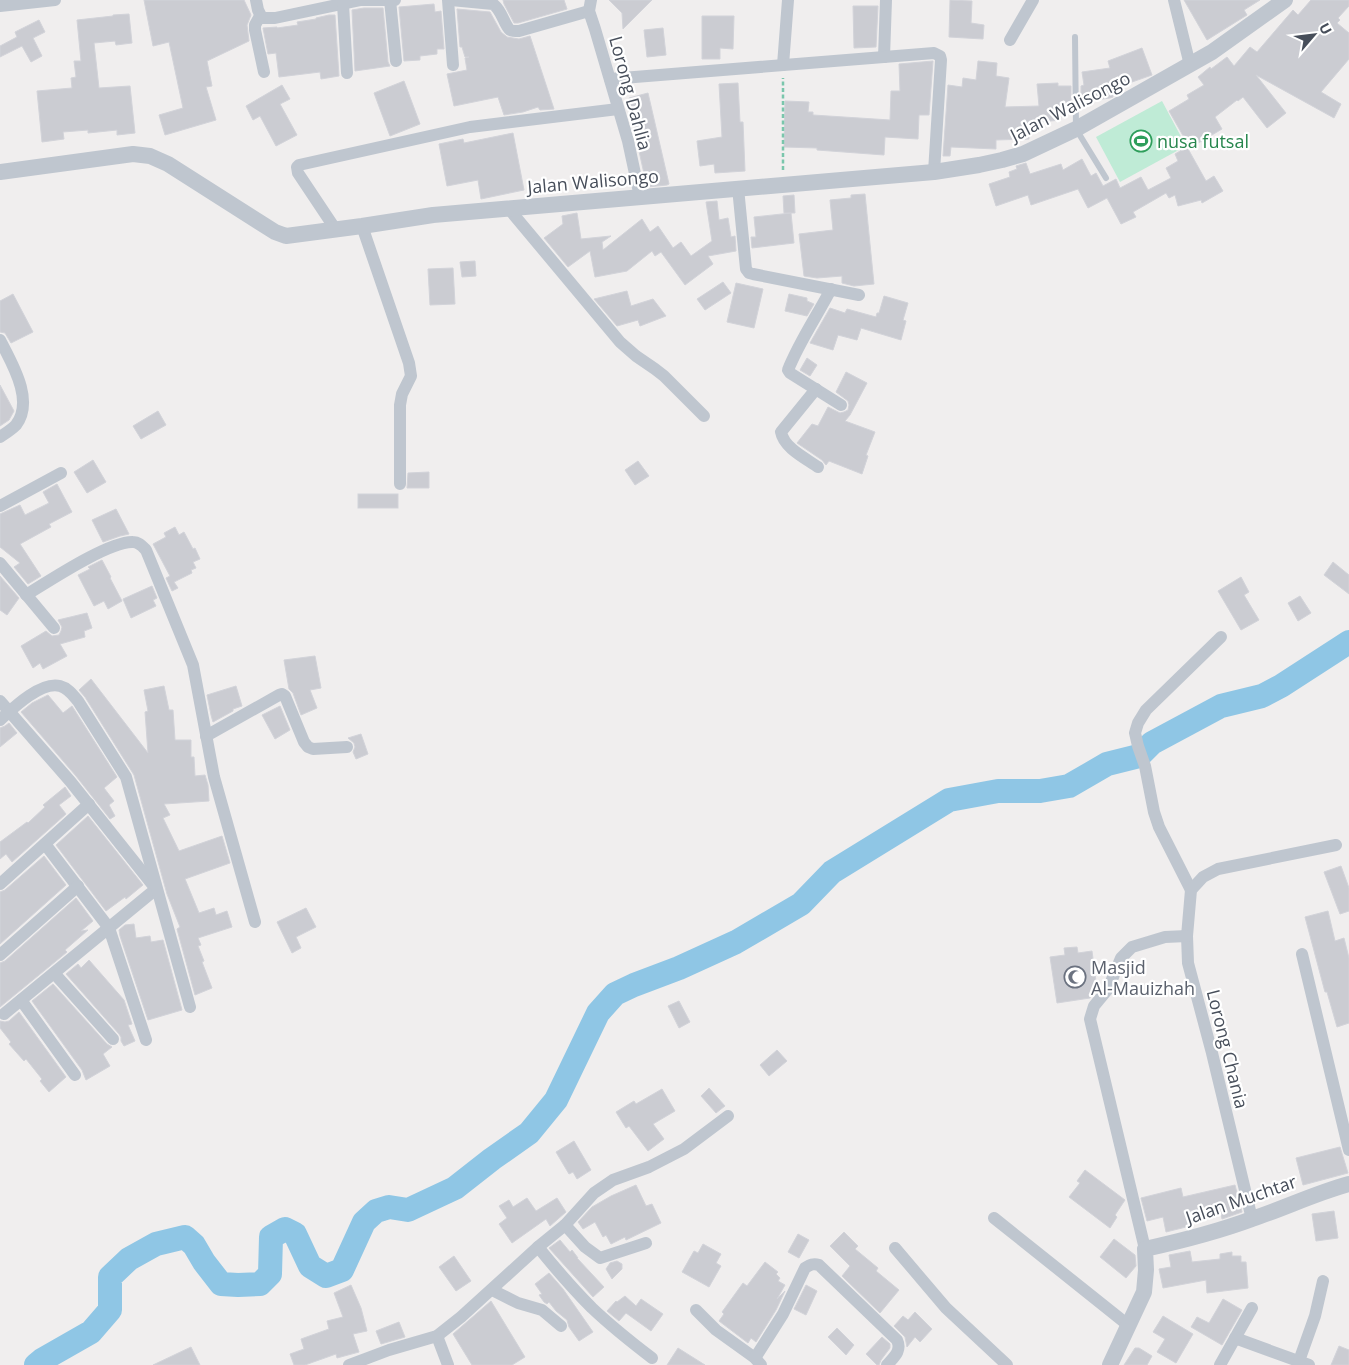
<svg xmlns="http://www.w3.org/2000/svg" width="1349" height="1365" viewBox="0 0 1349 1365" font-family="'Open Sans',sans-serif">
<rect width="100%" height="100%" fill="#f0eeee"/>
<!-- green -->
<polygon fill="#bfebd6" points="1162,101 1186,146 1120,182 1096,137"/>
<g fill="none" stroke-linecap="round" stroke-linejoin="round">
<!-- river -->
<polyline stroke="#8fc6e5" stroke-width="24" points="36,1365 42,1360 91,1332 110,1310 110,1277 129,1259 156,1244 185,1237 194,1245 204,1262 221,1284 238,1285 260,1284 270,1274 271,1237 285,1229 295,1234 310,1266 326,1276 342,1270 364,1222 376,1211 389,1207 408,1210 455,1188 492,1159 529,1133 556,1100 598,1013 615,994 634,985 679,968 736,942 801,904 832,872 949,800 998,791 1040,791 1069,786 1107,764 1139,756 1152,743 1221,706 1262,696 1281,686 1349,642"/>
</g>
<!-- building -->
<g fill="#cbccd2" stroke="#d2d3d9">
<polygon points="144,0 244,0 251,15 247,25 249,41 207,61 212,86 206,87 216,120 165,135 159,115 183,108 169,42 153,46"/>
<polygon points="503,0 564,0 567,9 518,23 514,23 504,4"/>
<polygon points="609,0 652,0 623,29 622,13"/>
<polygon points="950,0 972,1 971,23 984,25 983,39 949,37"/>
<polygon points="1184,0 1260,0 1244,10 1247,15 1207,40"/>
<polygon points="1311,0 1349,0 1349,6 1338,18 1340,20 1337,23 1349,33 1349,59 1321,92 1341,104 1334,118 1256,75 1286,113 1267,128 1243,97 1238,101 1237,100 1215,117 1222,129 1190,148 1169,111 1189,99 1187,95 1204,85 1198,77 1210,67 1211,69 1227,57 1234,66 1250,47 1257,52 1293,10 1298,15"/>
<polygon points="434,4 435,12 441,11 444,49 437,49 437,54 420,56 420,60 404,61 399,7"/>
<polygon points="853,6 878,6 876,47 854,48"/>
<polygon points="364,8 383,8 388,62 390,66 355,71 352,10"/>
<polygon points="457,9 490,12 501,32 507,37 519,39 530,36 554,109 540,110 538,107 523,112 504,115 498,97 454,106 447,74 467,70 465,58 469,57 465,57 462,47 460,47"/>
<polygon points="129,14 132,43 116,45 115,41 94,43 99,88 130,86 135,133 117,135 117,130 88,133 88,130 63,132 64,139 42,142 37,91 72,88 71,78 76,77 74,61 81,61 77,20 113,16 113,15"/>
<polygon points="329,15 335,15 339,76 321,79 320,72 279,77 276,53 268,54 263,28 277,27 277,28 298,25 297,22 316,19 316,18"/>
<polygon points="702,16 734,16 733,49 720,48 720,59 702,59"/>
<polygon points="39,20 45,32 33,38 42,56 31,62 22,46 0,57 0,46 17,37 15,32"/>
<polygon points="663,28 666,55 647,57 644,30"/>
<polygon points="1142,48 1152,75 1112,89 1113,97 1110,98 1081,102 1081,86 1084,85 1082,72 1110,68 1108,61"/>
<polygon points="933,61 929,115 919,115 918,139 885,137 884,155 817,150 817,148 784,147 785,101 809,102 808,112 813,112 813,115 890,120 891,91 900,91 899,64"/>
<polygon points="978,61 997,63 996,76 1009,78 1005,107 1039,106 1037,84 1058,83 1058,86 1071,86 1071,106 1060,107 1061,120 1029,123 1029,139 996,140 996,149 951,147 950,156 943,156 948,85 962,87 963,78 976,80"/>
<polygon points="404,81 420,124 390,136 374,93"/>
<polygon points="738,83 740,122 743,122 745,171 715,173 714,164 700,166 697,141 722,137 719,84"/>
<polygon points="282,85 290,99 280,104 297,135 276,146 260,116 253,120 246,106"/>
<polygon points="648,93 669,184 667,185 647,187 637,142 638,142 629,98"/>
<polygon points="513,133 524,190 481,199 478,180 447,186 439,144 463,139 464,143"/>
<polygon points="1187,147 1206,181 1214,176 1223,191 1202,203 1201,200 1178,206 1175,195 1169,198 1166,193 1133,212 1136,217 1121,224 1107,198 1088,208 1078,189 1031,205 1028,195 996,206 989,184 1010,177 1009,172 1017,169 1016,166 1026,163 1030,174 1061,164 1063,170 1082,159 1091,176 1096,173 1103,186 1116,179 1120,188 1141,177 1148,190 1171,178 1166,168 1178,161 1175,154"/>
<polygon points="865,194 874,284 854,286 842,283 842,276 817,278 804,276 799,234 833,230 830,200 851,198 851,195"/>
<polygon points="794,195 795,213 784,213 783,196"/>
<polygon points="717,201 719,220 728,218 731,237 735,236 736,251 708,256 713,264 685,285 661,252 655,256 652,251 627,271 595,277 590,251 568,267 544,238 563,224 562,216 577,213 581,239 611,236 602,242 603,250 642,219 650,232 658,226 673,248 681,242 691,256 712,241 706,202"/>
<polygon points="791,213 794,243 752,248 751,237 756,237 754,217"/>
<polygon points="475,261 476,276 462,277 460,262"/>
<polygon points="453,268 455,304 430,305 428,269"/>
<polygon points="723,282 731,293 705,310 697,299"/>
<polygon points="736,283 763,289 754,328 727,322"/>
<polygon points="627,291 631,306 653,299 666,316 640,326 638,320 617,326 594,299"/>
<polygon points="13,294 33,332 11,343 5,333 0,332 0,301"/>
<polygon points="789,294 807,298 807,301 814,304 807,316 785,311"/>
<polygon points="884,296 908,303 903,320 906,321 901,340 861,328 857,340 838,335 833,350 810,343 830,308 845,313 847,309 876,317 877,313 879,313"/>
<polygon points="807,358 817,365 810,376 800,370"/>
<polygon points="846,372 867,383 850,415 845,421 875,432 866,455 868,456 862,474 829,461 826,465 822,460 797,443 812,424 818,426 828,407 840,413 844,412 848,410 849,405 848,401 836,392"/>
<polygon points="0,385 14,411 9,420 0,426"/>
<polygon points="158,411 166,425 141,439 133,426"/>
<polygon points="93,460 106,482 87,493 74,472"/>
<polygon points="638,461 649,476 635,485 625,470"/>
<polygon points="429,472 429,488 407,488 408,473"/>
<polygon points="57,484 72,512 49,524 51,527 20,544 41,576 28,584 14,567 20,563 0,547 0,514 20,505 25,515 49,503 43,492"/>
<rect x="358" y="494" width="40" height="14"/>
<polygon points="116,509 129,534 120,536 103,542 92,520"/>
<polygon points="175,527 179,535 184,532 193,549 195,548 200,559 193,562 196,568 191,570 192,573 174,582 178,588 172,591 166,578 170,576 153,544 166,537 164,533"/>
<polygon points="102,560 111,577 110,578 122,601 108,609 104,601 94,606 78,575 90,569 88,567"/>
<polygon points="1333,562 1349,575 1349,594 1324,575"/>
<polygon points="0,576 19,598 7,615 0,610"/>
<polygon points="1241,577 1249,592 1244,595 1259,620 1241,630 1218,591"/>
<polygon points="152,586 157,598 153,600 156,606 131,618 123,599"/>
<polygon points="1300,596 1311,613 1298,621 1288,603"/>
<polygon points="87,613 92,628 84,631 85,637 60,644 67,656 43,669 40,663 33,668 21,646 46,631 52,636 59,635 61,631 62,627 58,620"/>
<polygon points="315,656 321,688 310,690 317,708 301,715 293,693 289,689 284,660"/>
<polygon points="91,679 148,753 145,712 148,711 144,690 164,686 169,710 173,710 175,740 191,740 191,757 194,757 195,776 205,775 208,785 209,801 164,804 170,815 163,818 179,851 222,836 230,863 185,879 199,913 214,908 216,915 227,911 232,927 198,938 201,945 198,946 204,961 202,962 212,988 195,995 177,929 180,927 167,894 134,775 85,697 79,690"/>
<polygon points="236,686 242,706 233,709 233,711 213,722 211,715 207,695"/>
<polygon points="48,695 63,713 72,706 117,777 104,788 114,801 109,805 115,816 110,819 76,776 21,712 32,703"/>
<polygon points="280,706 290,730 275,739 262,715"/>
<polygon points="9,723 17,733 0,747 0,728 5,726"/>
<polygon points="361,734 368,754 356,759 353,752 355,747 354,743 348,738"/>
<polygon points="65,787 71,796 59,805 66,814 12,862 6,854 0,859 0,842 27,822 28,823 45,807 43,805"/>
<polygon points="88,816 143,885 126,899 125,897 106,911 56,845"/>
<polygon points="44,856 66,885 0,944 0,892 5,890"/>
<polygon points="1341,866 1349,888 1349,911 1340,914 1324,872"/>
<polygon points="76,898 93,921 81,931 88,930 65,950 67,952 0,1007 0,963 5,961"/>
<polygon points="306,908 316,927 296,937 301,948 292,953 277,922"/>
<polygon points="1328,911 1335,941 1344,938 1349,958 1349,1023 1337,1027 1327,992 1325,992 1305,917"/>
<polygon points="134,924 136,938 150,936 151,942 163,940 182,1010 148,1020 120,936 119,930 125,925"/>
<polygon points="1077,947 1078,953 1092,951 1097,989 1090,998 1057,1003 1050,957 1065,955 1064,948"/>
<polygon points="89,960 124,1000 132,1024 128,1025 135,1041 124,1046 121,1041 121,1037 119,1034 66,974 78,964 81,968"/>
<polygon points="53,984 107,1044 112,1047 103,1054 110,1066 86,1080 82,1070 32,1001"/>
<polygon points="679,1001 690,1022 679,1028 668,1006"/>
<polygon points="19,1012 66,1077 49,1092 40,1081 42,1079 26,1059 24,1061 9,1044 11,1042 0,1028 0,1021 5,1022 9,1021"/>
<polygon points="777,1050 787,1061 769,1076 760,1065"/>
<polygon points="709,1088 725,1106 716,1113 701,1096"/>
<polygon points="662,1089 675,1111 653,1124 664,1139 648,1151 629,1126 626,1128 616,1112 634,1101 636,1104"/>
<polygon points="574,1141 591,1170 577,1179 573,1172 569,1174 556,1152"/>
<polygon points="1340,1147 1348,1173 1303,1185 1296,1158"/>
<polygon points="1085,1170 1125,1200 1115,1215 1117,1217 1110,1228 1069,1197 1080,1183 1077,1181"/>
<polygon points="636,1185 646,1206 652,1204 661,1223 626,1240 625,1237 611,1244 606,1235 603,1237 595,1222 583,1229 578,1222 592,1207 611,1196"/>
<polygon points="1235,1185 1242,1212 1222,1219 1219,1205 1186,1212 1190,1226 1166,1232 1163,1217 1147,1221 1141,1198 1181,1188 1183,1197"/>
<polygon points="527,1198 536,1211 557,1198 566,1212 550,1226 546,1219 512,1243 499,1224 507,1218 499,1206 509,1200 513,1207"/>
<polygon points="1334,1211 1338,1238 1316,1241 1312,1214"/>
<polygon points="844,1232 858,1246 855,1249 878,1268 876,1271 899,1290 880,1313 842,1276 850,1266 830,1246"/>
<polygon points="798,1234 809,1240 799,1258 788,1252"/>
<polygon points="1114,1239 1135,1255 1136,1266 1126,1278 1100,1257"/>
<polygon points="560,1240 570,1252 572,1250 578,1258 577,1258 604,1287 593,1297 549,1248"/>
<polygon points="703,1244 721,1254 716,1263 721,1266 709,1287 682,1272 694,1251 698,1253"/>
<polygon points="1190,1251 1192,1262 1220,1259 1220,1254 1232,1252 1232,1256 1241,1256 1241,1262 1246,1262 1248,1288 1207,1293 1206,1280 1163,1288 1159,1269 1171,1267 1169,1255"/>
<polygon points="454,1256 471,1281 456,1291 439,1267"/>
<polygon points="617,1261 622,1264 622,1269 612,1279 606,1269 610,1263"/>
<polygon points="765,1262 778,1272 776,1274 780,1278 778,1281 785,1285 777,1299 785,1291 776,1310 756,1342 751,1338 748,1343 719,1321 724,1314 722,1312 743,1283 747,1286"/>
<polygon points="549,1273 563,1289 593,1332 579,1341 569,1327 567,1320 556,1311 549,1302 547,1304 544,1302 539,1295 542,1294 535,1284"/>
<polygon points="351,1285 361,1308 367,1331 353,1334 359,1352 337,1358 336,1354 305,1365 294,1365 290,1354 304,1349 301,1339 329,1329 327,1321 343,1317 334,1293"/>
<polygon points="806,1285 817,1291 806,1315 794,1309"/>
<polygon points="625,1296 636,1306 641,1299 663,1314 651,1331 626,1313 619,1321 607,1311 616,1301 617,1302"/>
<polygon points="1223,1299 1242,1310 1222,1345 1191,1327 1197,1317 1209,1323"/>
<polygon points="491,1301 525,1357 512,1365 472,1365 453,1334"/>
<polygon points="915,1312 932,1329 920,1342 915,1337 907,1347 905,1337 894,1326 903,1316 908,1320"/>
<polygon points="1163,1316 1193,1334 1176,1363 1157,1352 1165,1339 1153,1332"/>
<polygon points="399,1322 405,1337 381,1344 376,1331"/>
<polygon points="837,1328 854,1345 846,1355 828,1337"/>
<polygon points="882,1337 890,1344 890,1348 881,1360 879,1365 877,1365 866,1354"/>
<polygon points="1339,1346 1349,1350 1349,1365 1331,1365"/>
<polygon points="191,1347 200,1365 153,1365"/>
<polygon points="678,1348 705,1365 667,1365"/>
<polygon points="1135,1348 1139,1348 1152,1356 1147,1365 1124,1365"/>
</g>
<g fill="none" stroke-linecap="round" stroke-linejoin="round">
<!-- path -->
<polyline stroke="#7ac6ac" stroke-width="2.5" stroke-dasharray="4 2.5" stroke-linecap="butt" points="783,170 783,78"/>
<!-- service -->
<polyline stroke="#bfc6cf" stroke-width="6" points="1075,37 1076,129 1106,178"/>
<!-- minor -->
<g stroke="#bfc6cf" stroke-width="12">
<polyline points="256,0 258,10 262,18 275,18 361,0 395,0"/>
<polyline points="390,0 396,61"/>
<polyline points="448,0 453,65"/>
<path d="M451 0 493 4C502 10 504 25 510 30 512 31 516 31 519 31L589 11"/>
<polyline points="591,0 589,11 595,29 628,141 640,197"/>
<polyline points="1174,0 1190,65"/>
<polyline points="343,4 347,73"/>
<polyline points="0,6 55,0"/>
<polyline points="260,16 255,25 255,30 264,72"/>
<polyline points="1010,40 1033,0"/>
<polyline points="884,57 886,0"/>
<polyline points="783,65 788,0"/>
<polyline points="610,79 934,53 940,56 941,60 934,172"/>
<polyline points="738,188 746,269 749,273 753,274 859,295"/>
<polyline points="509,209 620,342 636,356 655,369 664,376 704,416"/>
<polyline points="362,226 409,363 411,376 402,394 400,405 400,484"/>
<polyline points="336,230 298,173 297,167 299,165 470,127 618,109"/>
<path d="M831 289C817 316 799 342 788 370L790 373 841 405"/>
<path d="M0 340C11 362 35 400 16 425 11 430 6 433 0 437"/>
<path d="M816 389 781 432C784 448 805 458 818 467"/>
<polyline points="0,506 61,473"/>
<polyline points="0,563 54,628"/>
<path d="M26 595C49 581 109 541 133 542 139 542 142 546 146 550L193 665 214 777 255 922"/>
<polyline points="0,701 70,781 156,889 4,1014"/>
<path d="M0 720C13 708 41 681 60 686 68 688 73 695 78 701L126 777 190 1007"/>
<polyline points="206,736 279,695 282,694 285,696 304,742 308,747 313,749 347,747"/>
<polyline points="45,844 109,928 146,1040"/>
<polyline points="0,884 89,804"/>
<polyline points="1191,890 1159,827 1154,812 1145,766 1138,746 1135,733 1138,723 1146,710 1221,637"/>
<polyline points="1302,954 1349,1150"/>
<polyline points="0,955 78,886"/>
<polyline points="54,973 113,1039"/>
<polyline points="21,1000 75,1075"/>
<polyline points="994,1218 1128,1325"/>
<polyline points="1252,1219 1212,1053 1188,963 1187,936 1191,890 1203,877 1218,869 1336,845"/>
<polyline points="565,1225 585,1247 600,1258 646,1243"/>
<path d="M538 1247C555 1268 573 1289 592 1308 611 1326 631 1342 652 1358"/>
<polyline points="895,1248 946,1308 1007,1365"/>
<polyline points="1145,1249 1090,1019 1094,1006 1108,989 1121,958 1132,947 1165,937 1187,936"/>
<polyline points="492,1290 518,1303 542,1310 561,1326"/>
<polyline points="696,1310 716,1330 755,1358 761,1365"/>
<polyline points="437,1336 448,1365"/>
<polyline points="1235,1338 1309,1365"/>
<path d="M755 1358 783 1314 805 1268C810 1265 813 1263 819 1265L897 1340C902 1351 894 1357 887 1365"/>
<polyline points="1299,1361 1315,1316 1323,1281"/>
<polyline points="349,1365 389,1350 437,1336 461,1317 538,1247 565,1225 594,1193 613,1180 649,1167 684,1149 728,1116"/>
<polyline points="1220,1365 1252,1308"/>
</g>
<!-- tertiary -->
<g stroke="#bfc6cf" stroke-width="16">
<polyline points="0,172 133,154 150,156 168,164 275,232 286,236 362,226 433,215 934,172 979,165 1002,160 1023,154 1076,129 1212,52 1285,0"/>
<path d="M1110 1365 1144 1292 1146 1270 1145 1249C1181 1241 1217 1232 1252 1219 1285 1208 1316 1193 1349 1184"/>
</g>
</g>
<!-- icons -->
<defs>
<g id="stadium-ring" transform="scale(1.125)"><circle r="9.5" fill="#fff" stroke="#2e9e5b" stroke-width="1.5"/><path d="M0-5a6.5 5 0 1 0 0 10a6.5 5 0 1 0 0-10ZM-3.5-1.8h7v3.6h-7Z" fill="#2e9e5b"/></g>
<g id="mosque-ring" transform="scale(1.125)"><circle r="9.5" fill="#fff" stroke="#6b7280" stroke-width="1.5"/><path d="M3.5-4.9A6 6 0 1 0 3.5 4.9A5 5 0 1 1 3.5-4.9Z" fill="#6b7280"/></g>
</defs>
<g fill-rule="evenodd">
<use href="#stadium-ring" x="1141" y="141"/>
<use href="#mosque-ring" x="1075" y="977"/>
</g>
<g text-anchor="middle" dominant-baseline="central" stroke-width="4.5" stroke-linejoin="round" paint-order="stroke">
<!-- street labels -->
<g font-size="18" fill="#474e5a" stroke="#fff">
<text transform="translate(631 93) rotate(75)">Lorong Dahlia</text>
<text transform="translate(1070 106) rotate(-27)">Jalan Walisongo</text>
<text transform="translate(593 181) rotate(-5)">Jalan Walisongo</text>
<text transform="translate(1228 1049) rotate(76)">Lorong Chania</text>
<text transform="translate(1241 1199) rotate(-19)">Jalan Muchtar</text>
</g>
<!-- leisure labels -->
<g font-size="18" fill="#27864d" stroke="#fff" text-anchor="start">
<text x="1157" y="141">nusa futsal</text>
</g>
<!-- worship labels -->
<g font-size="18" fill="#5b616d" stroke="#fff" text-anchor="start">
<text x="1091" y="967">Masjid<tspan x="1091" dy="21">Al-Mauizhah</tspan></text>
</g>
</g>
<!-- north arrow -->
<g transform="translate(1314 35) rotate(62)" stroke="#ffffff" stroke-width="4" paint-order="stroke">
<path d="M0-4L9 19L0 12L-9 19Z" fill="#474e5a"/>
<text y="-8" font-size="14" font-weight="bold" text-anchor="middle" fill="#474e5a">U</text>
</g>
</svg>
